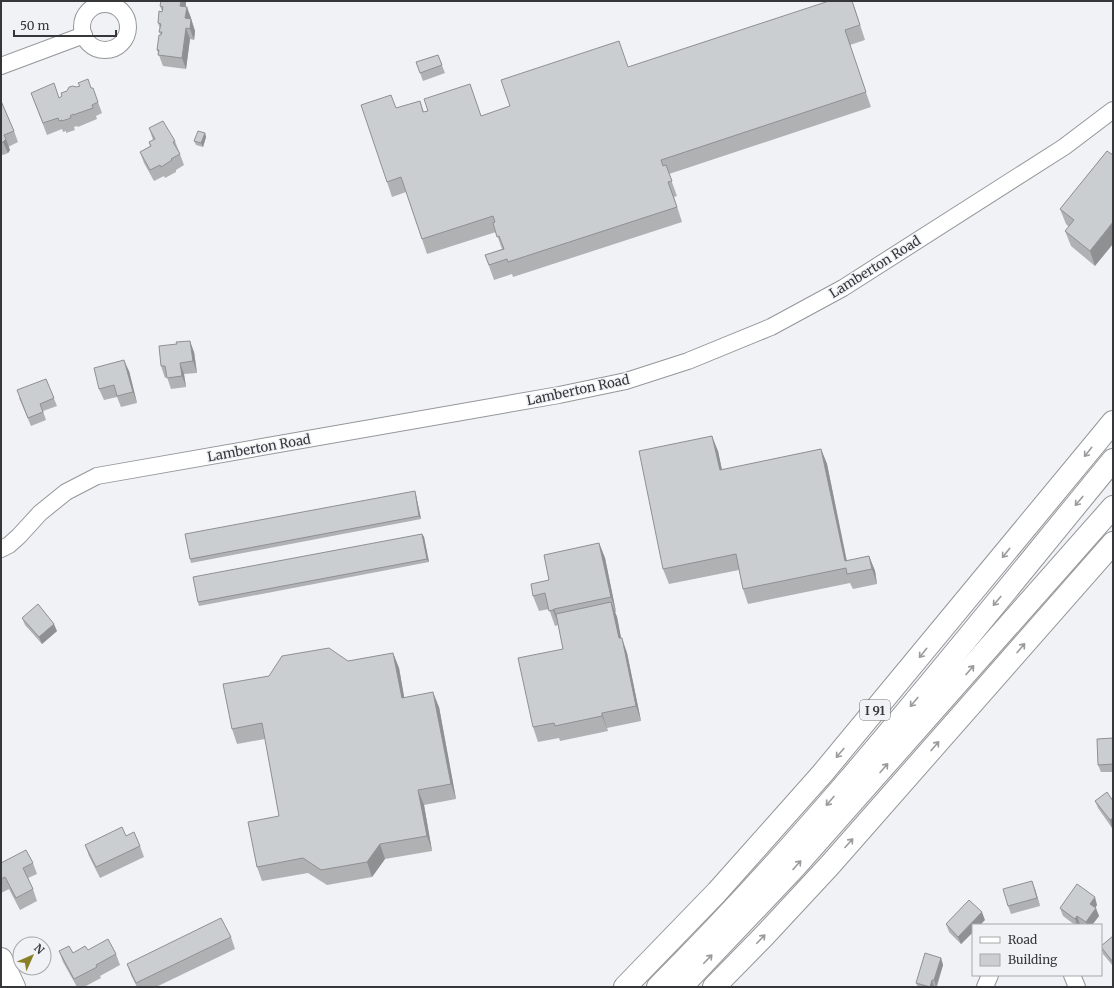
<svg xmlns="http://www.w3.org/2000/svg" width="1114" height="988" viewBox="0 0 1114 988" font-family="Merriweather,serif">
<rect width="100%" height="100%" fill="#f0f2f5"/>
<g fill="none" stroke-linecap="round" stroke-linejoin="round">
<!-- street casing -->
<g stroke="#949699" stroke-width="18">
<g id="street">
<circle cx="105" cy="27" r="23"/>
<polyline points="1,66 84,35"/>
<polyline points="1,549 9,545 19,536 40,513 66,492 97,476 559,395 626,381 688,361 771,327 843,288 1064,147 1113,110"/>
<polyline points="1072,975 1077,987"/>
<polyline points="985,987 990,975"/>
</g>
</g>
<!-- secondary casing -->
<g stroke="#949699" stroke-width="24">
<polyline id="secondary" points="1,959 14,987"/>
</g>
<!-- highway casing -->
<g stroke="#949699" stroke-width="24">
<g id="highway">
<polyline points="625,987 717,892 822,774 1113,422"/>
<path d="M658 987C724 921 787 852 848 781 938 676 1025 567 1113 460"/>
<polyline points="681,987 794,868 1113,507"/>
<polyline points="714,987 764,936 830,865 1113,543"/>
</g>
</g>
<!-- street -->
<use href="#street" stroke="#fff" stroke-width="16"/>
<!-- secondary -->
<use href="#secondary" stroke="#fff" stroke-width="22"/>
<!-- highway -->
<use href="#highway" stroke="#fff" stroke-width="22"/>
</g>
<!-- wall -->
<g fill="#afb1b3">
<polygon points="852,1 865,40 850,45 871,107 669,174 677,196 674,197 682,222 513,277 512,274 494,280 485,255 502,249 496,232 427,254 406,192 392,197 387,182 396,108 420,101 424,112 428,111 470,84 481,116 629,67"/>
<polygon points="186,3 186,7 191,18 195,31 194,40 190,39 186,69 163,66 157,50 161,35 159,32 160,29 158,23 162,11 160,6"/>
<polygon points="438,55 445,73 423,81 416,62"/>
<polygon points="76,87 91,88 98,102 102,113 96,116 97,119 78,127 77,126 74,127 75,130 66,133 66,131 63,132 62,129 47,135 31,93 59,98 62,97"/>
<polygon points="1,101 14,131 18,142 8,147 10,150 8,153 3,155 1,154"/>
<polygon points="149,128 175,141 184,165 176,170 176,172 165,178 164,176 154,181 144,163 140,152 150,146 149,142 153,140"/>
<polygon points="205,133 206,137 203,147 196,145 194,141"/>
<polygon points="1107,151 1095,266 1071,246 1065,231 1069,227 1066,224 1060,209"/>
<polygon points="194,352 197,373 184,374 186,387 171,389 167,377 165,378 161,366"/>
<polygon points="129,371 137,403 121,407 117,397 104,400 99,389"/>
<polygon points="46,379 57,406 43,411 46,420 31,426 19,398"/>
<polygon points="821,449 827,464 847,561 869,556 875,571 877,584 853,589 850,583 748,604 743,589 739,570 669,584 663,569 718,451 722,470"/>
<polygon points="416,495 421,519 191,563 190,559"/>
<polygon points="422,534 424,537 429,562 199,606 198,602"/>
<polygon points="599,543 605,558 616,612 615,612 617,617 621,638 627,653 641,721 607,728 608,731 560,741 559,738 538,742 533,727 563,649 558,625 555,626 549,609 539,611 533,596 549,580"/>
<polygon points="22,618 57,631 42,644 25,625"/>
<polygon points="393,653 399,668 404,697 439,707 456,799 424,805 432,851 385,859 372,877 327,885 308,873 262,881 257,867 279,816 265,739 237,744 232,729 348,661"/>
<polygon points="1113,738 1113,772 1101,772 1098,765"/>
<polygon points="1095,801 1113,801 1112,828 1098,808"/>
<polygon points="126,836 140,846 144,857 100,878 89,856 85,845"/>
<polygon points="1,863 33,863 37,874 28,878 33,889 37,901 20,910 9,889 1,893"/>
<polygon points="1035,889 1040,906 1011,914 1008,906"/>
<polygon points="1097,905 1095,908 1099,916 1092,925 1082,925 1080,924 1079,925 1075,925 1063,916 1060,908"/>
<polygon points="985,920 973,925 973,932 961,944 949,932 946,924"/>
<polygon points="1113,936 1113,966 1103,954 1101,947 1101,946"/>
<polygon points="231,937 235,949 156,987 137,987 131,975 127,964"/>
<polygon points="88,950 116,954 120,965 100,976 101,978 84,987 77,987 63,962 59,951 73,953"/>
<polygon points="941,958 943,965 937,987 918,987 916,983"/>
</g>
<!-- shaded-wall -->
<g fill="#8e9092">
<polygon points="181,1 186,1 186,3 184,17 180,6"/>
<polygon points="852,1 855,9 865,40"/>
<polygon points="187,7 191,18 190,29 185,18"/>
<polygon points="191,19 195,31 194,40 190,29"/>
<polygon points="186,28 190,39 186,69 182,58"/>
<polygon points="205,133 206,137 203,147 201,143"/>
<polygon points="6,139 10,150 8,153 3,142"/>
<polygon points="1113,222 1113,244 1095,266 1090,251"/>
<polygon points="190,341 194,352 197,373 193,361"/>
<polygon points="124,360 129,371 137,403 133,392"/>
<polygon points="180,363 184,374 186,387 182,376"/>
<polygon points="712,436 718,451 725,485 720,470"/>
<polygon points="821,449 827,464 849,573 845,561"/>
<polygon points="415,491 416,495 421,519 419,516"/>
<polygon points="422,534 424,537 429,562 427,559"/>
<polygon points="599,543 605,558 616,612 611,597"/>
<polygon points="869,556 875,571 877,584 872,569"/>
<polygon points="611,602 617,617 624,653 619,638"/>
<polygon points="554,609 560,624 559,625 553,610"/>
<polygon points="54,624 57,631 42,644 39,637"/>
<polygon points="622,638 627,653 641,721 636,706"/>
<polygon points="393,653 399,668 407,713 402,698"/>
<polygon points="433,692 439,707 456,799 451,784"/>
<polygon points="602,713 608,731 602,716"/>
<polygon points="418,790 424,805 432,851 427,836"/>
<polygon points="1113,818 1113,827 1112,828 1110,820"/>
<polygon points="380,844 385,859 372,877 367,862"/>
<polygon points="1032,881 1035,889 1040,906 1037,898"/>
<polygon points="1095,897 1097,905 1093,912 1090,904"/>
<polygon points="1096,908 1099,916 1092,925 1087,925 1086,922"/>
<polygon points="982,912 985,920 980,925 973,925 973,932 961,944 958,937"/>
<polygon points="1077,916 1080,924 1079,925 1077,925 1075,919"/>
<polygon points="941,958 943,965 936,987 934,980"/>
<polygon points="932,980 934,987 930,987"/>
</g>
<!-- building -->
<g fill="#cbced0" stroke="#8e9092">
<polygon points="161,1 181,1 180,6 187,7 185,18 191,19 190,29 186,28 182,58 158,55 159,50 157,50 159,35 161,35 162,32 159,32 161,24 158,23 159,11 162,12 163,7 160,6"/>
<polygon points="829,1 852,1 860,25 845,30 866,92 661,160 663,166 666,165 672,181 668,182 677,207 508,262 507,259 489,265 485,255 504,249 499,236 497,237 493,223 495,222 493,216 422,239 401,177 387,182 361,105 391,95 396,108 420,101 423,112 428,111 424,99 470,84 481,116 510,106 501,80 619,41 628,67"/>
<polygon points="438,55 442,65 420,73 416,62"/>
<polygon points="88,79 91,88 93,88 98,102 92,105 93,108 73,115 73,114 70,116 71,118 62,121 62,120 59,121 58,118 43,123 31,93 54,83 59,98 62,96 61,93 67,91 69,87 73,86 76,87 80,86 78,83"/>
<polygon points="1,101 14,131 4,135 6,139 3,142 1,143"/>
<polygon points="163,121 175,141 173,142 180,154 171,159 172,160 161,167 160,165 150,170 140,152 151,146 149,142 155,139 149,128"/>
<polygon points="198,131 205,133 201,143 194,141"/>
<polygon points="1107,151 1113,155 1113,222 1090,251 1065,231 1074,220 1060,209"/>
<polygon points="190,341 193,361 180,363 182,376 167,378 165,366 161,366 159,346 177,344 176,342"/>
<polygon points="124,360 133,392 117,396 114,385 99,389 94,368"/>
<polygon points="46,379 54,398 40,404 43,412 28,418 17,390"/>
<polygon points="712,436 720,470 821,449 845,561 869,556 872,569 847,574 846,568 743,589 736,554 663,569 639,451"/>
<polygon points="415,491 419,516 190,559 185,534"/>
<polygon points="422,534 427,559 198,602 193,577"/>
<polygon points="599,543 611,597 554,609 553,610 549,611 545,593 533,596 531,584 549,580 544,555"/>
<polygon points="611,602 619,638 622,638 636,706 602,713 602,716 555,726 554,723 533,727 518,658 563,649 556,614"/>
<polygon points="38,604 54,624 39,637 22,618"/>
<polygon points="329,648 348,661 393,653 402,698 433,692 451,784 418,790 427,836 380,844 367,862 321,870 303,858 257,867 248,822 279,816 262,723 232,729 223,684 269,676 282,656"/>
<polygon points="1113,738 1113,764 1098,765 1097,739"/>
<polygon points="1107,792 1113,801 1113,818 1110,820 1095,801"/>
<polygon points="122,827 126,836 134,832 140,846 96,867 85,845"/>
<polygon points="26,850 33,863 23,868 33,889 16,898 5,877 1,879 1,863"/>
<polygon points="1032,881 1037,898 1008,906 1003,889"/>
<polygon points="1077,884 1095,897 1090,904 1096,908 1086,922 1077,916 1075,919 1060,908"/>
<polygon points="969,900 982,912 958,937 946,924"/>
<polygon points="221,918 231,937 136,983 127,964"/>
<polygon points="1113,936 1113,962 1101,947 1101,946"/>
<polygon points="108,939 116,954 96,965 97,967 74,979 59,951 69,946 73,953 85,946 88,950"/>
<polygon points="925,953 941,958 934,980 932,980 930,987 916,983"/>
</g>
<!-- one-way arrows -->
<defs><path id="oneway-shaft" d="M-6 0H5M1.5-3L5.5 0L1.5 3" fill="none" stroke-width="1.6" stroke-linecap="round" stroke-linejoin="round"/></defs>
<g stroke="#9a9b9c">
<use href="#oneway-shaft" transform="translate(1088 452) rotate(129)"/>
<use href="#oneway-shaft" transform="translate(1079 501) rotate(130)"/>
<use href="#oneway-shaft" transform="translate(1006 553) rotate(129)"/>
<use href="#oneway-shaft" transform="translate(997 601) rotate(130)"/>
<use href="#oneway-shaft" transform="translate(1021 648) rotate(-49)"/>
<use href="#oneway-shaft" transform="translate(923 653) rotate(129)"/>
<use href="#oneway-shaft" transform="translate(970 670) rotate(-49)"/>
<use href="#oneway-shaft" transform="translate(914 702) rotate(130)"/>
<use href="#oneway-shaft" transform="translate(935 746) rotate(-49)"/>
<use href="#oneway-shaft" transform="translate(840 753) rotate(130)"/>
<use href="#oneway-shaft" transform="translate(884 768) rotate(-49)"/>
<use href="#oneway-shaft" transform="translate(830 801) rotate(131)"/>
<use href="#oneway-shaft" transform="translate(849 843) rotate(-48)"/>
<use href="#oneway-shaft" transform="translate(797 865) rotate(-48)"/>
<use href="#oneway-shaft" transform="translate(761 939) rotate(-46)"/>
<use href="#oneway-shaft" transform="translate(708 959) rotate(-46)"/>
</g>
<g text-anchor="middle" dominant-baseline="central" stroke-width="3" stroke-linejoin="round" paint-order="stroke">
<!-- shield labels -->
<rect fill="#f0f2f5" stroke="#6e6f71" stroke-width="1" x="860" y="700" width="30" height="20" rx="3"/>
<g font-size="12" font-weight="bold" fill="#363738">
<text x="875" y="710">I 91</text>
</g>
<!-- street labels -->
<g font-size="13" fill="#363738" stroke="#f0f2f5">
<text transform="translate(875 267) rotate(-32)">Lamberton Road</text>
<text transform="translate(578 390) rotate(-12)">Lamberton Road</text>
<text transform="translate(259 448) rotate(-10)">Lamberton Road</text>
</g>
</g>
<!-- border -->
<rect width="1114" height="988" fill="none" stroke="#363738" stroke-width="4"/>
<!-- legend -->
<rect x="972" y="924" width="130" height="52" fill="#f0f2f5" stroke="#a6a7a9"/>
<rect x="980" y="937" width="20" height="6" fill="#ffffff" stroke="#a6a7a9"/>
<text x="1008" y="944" font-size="12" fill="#363738">Road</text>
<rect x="980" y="954" width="20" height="12" fill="#cbced0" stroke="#a6a7a9"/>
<text x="1008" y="964" font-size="12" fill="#363738">Building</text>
<!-- north arrow -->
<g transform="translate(32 956) rotate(45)"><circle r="19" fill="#f0f2f5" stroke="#a6a7a9"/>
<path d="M0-3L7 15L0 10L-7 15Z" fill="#897f26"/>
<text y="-6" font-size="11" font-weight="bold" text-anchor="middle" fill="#363738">N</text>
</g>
<!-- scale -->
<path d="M14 30v6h102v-6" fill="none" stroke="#363738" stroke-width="2"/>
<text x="20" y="30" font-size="12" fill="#363738" stroke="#f0f2f5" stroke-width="3" paint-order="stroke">50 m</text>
</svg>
